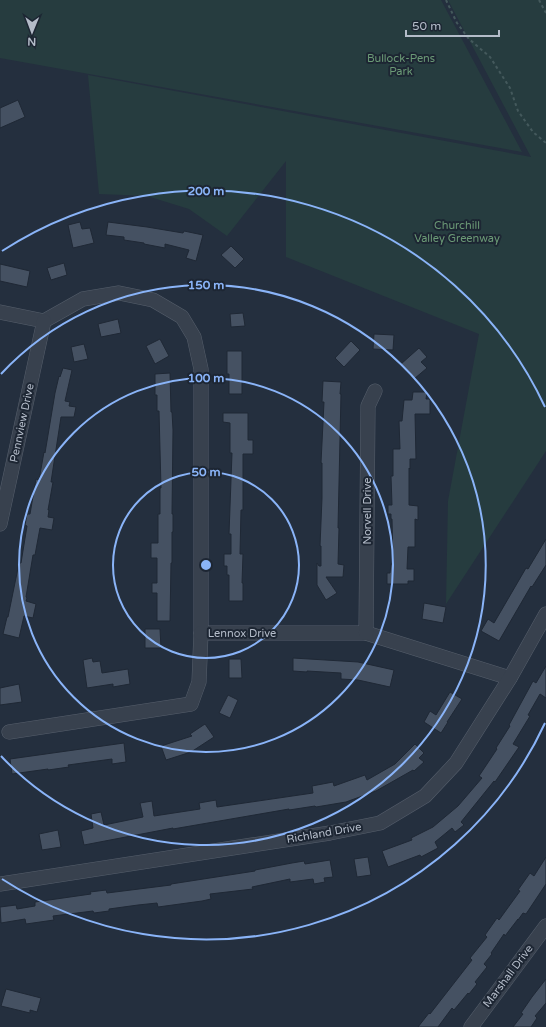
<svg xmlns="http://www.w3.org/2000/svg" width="546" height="1027" viewBox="0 0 546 1027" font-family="'Varela Round',sans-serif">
<rect width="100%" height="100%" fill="#242f3e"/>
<!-- green -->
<g fill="#263c3f">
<polygon points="0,0 441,0 522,152 0,58"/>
<polygon points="448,0 546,0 546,451 446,604 448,501 479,334 286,257 286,161 227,236 189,209 147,196 99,194 88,75 531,157"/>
</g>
<!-- building -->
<g fill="#455162" stroke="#1f2835">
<polygon points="18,100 25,117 0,128 0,108"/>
<polygon points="80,222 82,229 90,228 94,243 73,248 68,225"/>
<polygon points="108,222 147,227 183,233 184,231 203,235 196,261 186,258 189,250 165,244 165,248 144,244 144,243 124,240 124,237 106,235"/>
<polygon points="231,246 244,259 235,268 221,255"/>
<polygon points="64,263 67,275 51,280 47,268"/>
<polygon points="0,264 30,271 27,287 0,281"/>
<polygon points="243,313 245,326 231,327 230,314"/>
<polygon points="118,319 121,333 101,337 98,324"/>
<polygon points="374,334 394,335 393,350 373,349"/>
<polygon points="160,339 169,356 155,364 146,346"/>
<polygon points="351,341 360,350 344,367 335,358"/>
<polygon points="84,344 88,359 74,362 71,347"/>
<polygon points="419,348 427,357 421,362 427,368 414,379 401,364"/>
<polygon points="227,351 242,351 242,394 229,394 229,374 227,374"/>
<polygon points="63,368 72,370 65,401 70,402 69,406 76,407 74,417 61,417 51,482 53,482 48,510 49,510 48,517 54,518 52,530 40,528 35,555 33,555 26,597 27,598 26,601 36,604 33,618 24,616 19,638 3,634 7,617 8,617 19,563 21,563 27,526 25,525 27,514 30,514 36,479 39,480 44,452 45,453 55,393 59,376 60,377"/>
<polygon points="170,373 171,412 172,412 173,430 172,514 173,514 173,532 172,532 172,563 171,563 170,621 157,621 157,593 152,593 152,583 157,583 157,558 151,558 151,543 158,543 158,514 160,514 160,488 161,488 159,411 157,411 157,395 155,395 155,374"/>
<polygon points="323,381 341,382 340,394 341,394 338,528 339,528 338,564 344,565 343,577 326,577 337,593 326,600 317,585 317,563 319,566 321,566 321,546 320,546 322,498 322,463 321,463 324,402 322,402"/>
<polygon points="413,392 427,392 426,399 430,399 430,414 415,414 416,459 410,459 410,469 409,468 409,505 418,506 418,520 415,519 415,547 408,547 407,569 414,569 414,581 408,581 408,584 387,584 387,573 390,573 391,564 393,564 392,519 391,519 391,514 388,514 388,505 392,505 391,476 393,476 393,449 400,449 399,421 402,421 404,400 412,400"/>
<polygon points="223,413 248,413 248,440 253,440 253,454 243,454 243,510 241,510 240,554 243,554 242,583 243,583 243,601 229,601 229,575 227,575 227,566 224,566 224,554 231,554 231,534 229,534 232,453 230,453 230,423 223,422"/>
<polygon points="546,539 546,565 532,587 531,586 499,641 481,631 488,619 494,623 526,568 528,569"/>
<polygon points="424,603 446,607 443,623 422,619"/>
<polygon points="145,629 160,629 161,648 145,648"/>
<polygon points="92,658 93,662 100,661 102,673 128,669 130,684 113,687 113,684 87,688 83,660"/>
<polygon points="293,658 358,662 394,670 390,687 358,680 341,679 341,673 307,671 307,672 293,671"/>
<polygon points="229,659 241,659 242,678 229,678"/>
<polygon points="546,666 546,698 540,694 528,715 530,716 513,744 519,747 495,782 494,781 461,822 464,825 455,832 452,828 435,842 438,848 421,857 420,855 388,867 382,851 412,840 411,838 433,827 458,806 482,778 479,776 497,749 496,748 510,726 509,725 533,681 536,683"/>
<polygon points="19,684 22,702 0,705 0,688"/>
<polygon points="450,692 462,699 447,722 448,722 441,733 424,722 430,711 436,715"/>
<polygon points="228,695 238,700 230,718 219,713"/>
<polygon points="205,724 214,737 191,752 166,760 161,746 192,736 190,734"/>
<polygon points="124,743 126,762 112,764 112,759 68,765 69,767 48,770 48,769 12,774 10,759"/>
<polygon points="415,744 424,753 419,758 424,762 414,771 413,770 376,791 346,802 316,807 315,806 289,810 289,809 173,829 173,828 84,845 81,831 93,828 91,814 101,812 104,825 143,817 140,803 152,801 154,816 200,809 199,803 216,800 217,807 313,793 312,786 333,782 334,786 365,775 367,780 395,764"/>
<polygon points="58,830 61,847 42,850 39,834"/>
<polygon points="368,857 371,875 357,877 354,859"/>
<polygon points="546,857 546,884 526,914 523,913 518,920 518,919 505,936 504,934 491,953 492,954 484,964 487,967 475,982 477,984 469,994 468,993 454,1010 452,1008 438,1027 418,1027 429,1013 430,1014 472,960 470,958 487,937 485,935 497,918 499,920 520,891 518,890 530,873 534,876"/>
<polygon points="330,860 333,877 324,878 325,882 314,884 313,879 290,882 290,879 252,887 253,889 210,894 211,899 202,901 158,907 157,903 138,905 109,909 109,911 94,913 93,911 53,916 54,920 26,924 25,919 1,923 0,907 16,905 17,909 35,906 35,902 91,894 90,892 106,890 107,893 171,885 171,884 255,871 255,870 292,863 304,861 305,864"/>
<polygon points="546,979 546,1003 535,1016 537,1018 531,1027 513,1027 523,1014 521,1013 532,997"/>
<polygon points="6,989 41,998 37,1012 30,1010 30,1013 1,1006"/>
</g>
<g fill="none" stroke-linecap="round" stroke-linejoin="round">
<!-- street casing -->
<g stroke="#565f6c" stroke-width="15">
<g id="street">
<polyline points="0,312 44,321 83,299 119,293 153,300 182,317 194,337 201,369 201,633 199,682 191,704 9,732"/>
<polyline points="0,524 44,321"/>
<polyline points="201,633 366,633 510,678"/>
<polyline points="366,633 368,406 375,391"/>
<polyline points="0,884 330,833 380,823 425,796 456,763 510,678 546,614"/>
<polyline points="471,1027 546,926"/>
</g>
</g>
<!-- path -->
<g stroke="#44595c" stroke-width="2" stroke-dasharray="3 3" stroke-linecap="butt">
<polyline points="446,0 457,23 469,39 490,57 510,88 518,111 533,132 546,143"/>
<polyline points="539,0 546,13"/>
</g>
<!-- street -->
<use href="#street" stroke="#38414e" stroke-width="14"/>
</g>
<!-- distance rings -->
<g fill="none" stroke="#8ab4f8" stroke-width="2">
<circle cx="206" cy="565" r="93"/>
<circle cx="206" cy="565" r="187"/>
<path d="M1 374A280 280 0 1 1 1 756"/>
<path d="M545 723A374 374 0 0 1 2 879M2 251A374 374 0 0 1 545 407"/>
</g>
<g text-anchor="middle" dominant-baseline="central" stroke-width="4" stroke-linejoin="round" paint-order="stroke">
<!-- park labels -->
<g font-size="11" fill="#6b9a76" stroke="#1d2633">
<text x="401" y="58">Bullock-Pens<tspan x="401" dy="13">Park</tspan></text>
<text x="457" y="225">Churchill<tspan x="457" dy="13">Valley Greenway</tspan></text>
</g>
<!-- street labels -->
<g font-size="11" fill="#b4bcc9" stroke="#1d2633">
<text transform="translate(22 423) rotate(-78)">Pennview Drive</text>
<text transform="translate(367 511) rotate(-90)">Norvell Drive</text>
<text x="242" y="633">Lennox Drive</text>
<text transform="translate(324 833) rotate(-10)">Richland Drive</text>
<text transform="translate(508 976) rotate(-53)">Marshall Drive</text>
</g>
</g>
<circle cx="206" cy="565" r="6" fill="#8ab4f8" stroke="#1d2633" stroke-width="2"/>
<g font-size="12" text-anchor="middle" font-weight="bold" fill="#8ab4f8" stroke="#1d2633" stroke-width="4" stroke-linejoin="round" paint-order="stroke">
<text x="206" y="195">200 m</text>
<text x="206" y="289">150 m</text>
<text x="206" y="382">100 m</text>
<text x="206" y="476">50 m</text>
</g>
<!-- north arrow -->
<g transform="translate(32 32) rotate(181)" stroke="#1d2633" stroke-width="3" paint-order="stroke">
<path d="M0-3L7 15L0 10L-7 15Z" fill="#b4bcc9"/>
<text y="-6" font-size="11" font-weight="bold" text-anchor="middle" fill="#b4bcc9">N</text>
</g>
<!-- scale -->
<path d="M406 30v6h93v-6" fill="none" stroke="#b4bcc9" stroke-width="2"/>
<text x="412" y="30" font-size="12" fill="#b4bcc9" stroke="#1d2633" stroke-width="3" paint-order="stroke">50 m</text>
</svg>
